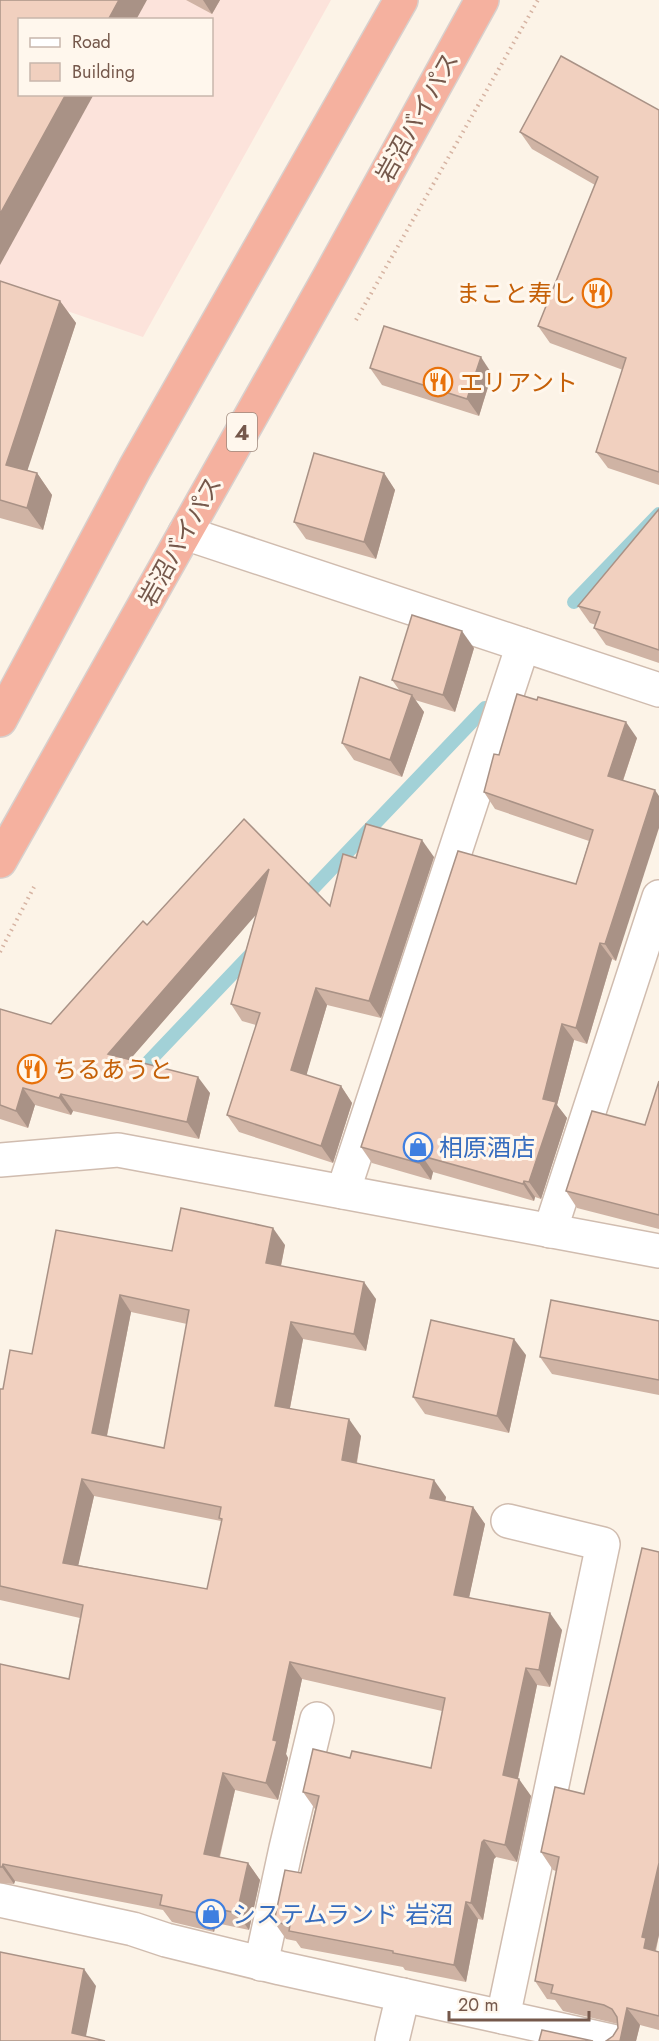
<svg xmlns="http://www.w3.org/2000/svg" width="659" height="2041" viewBox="0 0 659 2041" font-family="Jost,'Noto Sans JP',sans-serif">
<rect width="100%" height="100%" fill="#fcf3e7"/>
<!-- commercial -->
<path fill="#fce3db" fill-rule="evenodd" d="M0 0H331L143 337 0 288ZM20 20H212V94H20Z"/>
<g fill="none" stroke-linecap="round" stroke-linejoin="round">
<!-- stream -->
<g stroke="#a2d1d7" stroke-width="14">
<polyline points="574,602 659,514"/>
<polyline points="300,902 485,708"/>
<polyline points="135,1076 254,951"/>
</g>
<!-- street casing -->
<g stroke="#d0bcaf" stroke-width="36">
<g id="street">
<polyline points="185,533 659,690"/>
<polyline points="0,1160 118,1150 659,1251"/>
<polyline points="343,1192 523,645"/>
<polyline points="550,1231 659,897"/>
<polyline points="0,1900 133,1929 166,1940 280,1968 612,2041"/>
<polyline points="261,1964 286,1848 317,1719"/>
<polyline points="503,2017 603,1544 508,1521"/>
<polyline points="392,2041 403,1995"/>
</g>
</g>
<!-- highway casing -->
<g stroke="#d8d0cd" stroke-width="36">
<g id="highway">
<polyline points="0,720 135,468 401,0"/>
<polyline points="0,861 331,274 482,0"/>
</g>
</g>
<!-- path -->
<g stroke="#d6b3a2" stroke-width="4" stroke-dasharray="1.5 4.5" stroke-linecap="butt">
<polyline points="356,320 538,0"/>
<polyline points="0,952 34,887"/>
</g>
<!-- street -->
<use href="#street" stroke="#fff" stroke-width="33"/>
<!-- highway -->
<use href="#highway" stroke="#f5b19f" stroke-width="33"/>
</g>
<!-- wall -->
<g fill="#cfb3a4" fill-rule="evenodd">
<polygon points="186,0 220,0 212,14"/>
<polygon points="659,110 659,485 608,468 596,452 623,370 550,343 538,326 595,185 532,149 520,132"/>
<polygon points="0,281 60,301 76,323 27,470 37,473 52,495 43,530 0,518"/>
<polygon points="370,368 492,374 479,416 382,385"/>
<polygon points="384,473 395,490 376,559 306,539 294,522"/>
<polygon points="659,509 659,663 606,645 594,628 596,625 590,623 578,606"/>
<polygon points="474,648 455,712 415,700 424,712 402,777 354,760 342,743 400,691 392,680"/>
<polygon points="637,738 623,781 616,961 612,959 587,1044 574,1040 557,1105 567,1118 541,1199 535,1197 534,1201 433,1172 431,1180 372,1163 361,1147 576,884 589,841 495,809 484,792 499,755"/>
<polygon points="434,857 381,1018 327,1005 306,1075 341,1086 352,1103 333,1163 239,1132 227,1115 256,1025 242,1021 231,1004 256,914 130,1059 210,1093 199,1139 73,1111 71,1115 35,1105 28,1128 0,1119 0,1009 51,1024 147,925 330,906 356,858"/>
<polygon points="659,1081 659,1229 577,1208 566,1191 645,1125"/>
<path d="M285 1245 281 1266 376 1299 366 1351 303 1339 290 1408 361 1436 357 1463 446 1497 445 1501 473 1507 485 1524 469 1597 562 1630 550 1687 537 1685 518 1779 531 1796 517 1862 496 1857 494 1859 483 1920 478 1919 466 1982 405 1970 403 1967 301 1948 296 1941 286 1939 274 1922 301 1873 315 1809 303 1792 350 1758 431 1768 442 1711 302 1679 286 1754 288 1758 278 1800 235 1790 220 1857 248 1863 260 1880 249 1930 216 1923 214 1932 172 1922 163 1910 15 1881 14 1884 0 1883V1664L69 1679 80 1618 0 1600V1389H3L32 1354 172 1251ZM131 1312 187 1324 164 1448 107 1436ZM94 1496 221 1521 222 1522 207 1589 78 1565Z"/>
<polygon points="659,1321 659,1395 552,1374 540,1357"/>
<polygon points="526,1355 509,1433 425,1414 413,1397"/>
<polygon points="659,1552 659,1935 656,1951 659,1952 659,2030 640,2025 636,2041 606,2041 613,2036 618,2028 618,2024 563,2011 555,2000 547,1999 535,1981 556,1871 553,1870 541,1852 584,1794"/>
</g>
<!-- shaded-wall -->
<g fill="#a99286">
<polygon points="119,0 147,0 136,20 108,20"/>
<polygon points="203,0 220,0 212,14"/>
<polygon points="66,94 94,94 0,265 0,214"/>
<polygon points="60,301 76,323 22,487 6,465"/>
<polygon points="481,357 492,374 479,416 467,399"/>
<polygon points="37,473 52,495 43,530 27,508"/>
<polygon points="384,473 395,490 376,559 364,542"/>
<polygon points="462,631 474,648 455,712 443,695"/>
<polygon points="412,695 424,712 402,777 390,760"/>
<polygon points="626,722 637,738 619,792 608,776"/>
<polygon points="655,790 659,796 659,828 616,961 605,944"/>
<polygon points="422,840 434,857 381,1018 369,1001"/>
<polygon points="269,869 281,886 120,1071 108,1054"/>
<polygon points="600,943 612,959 587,1044 576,1028"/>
<polygon points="316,988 327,1005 303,1087 291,1070"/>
<polygon points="562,1024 574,1040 557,1105 567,1118 541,1199 529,1182 543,1099"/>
<polygon points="198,1077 210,1093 199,1139 187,1122"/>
<polygon points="341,1086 352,1103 333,1163 321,1146"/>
<polygon points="23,1088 35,1105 28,1128 16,1111"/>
<polygon points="61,1094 73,1111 71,1115 59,1098"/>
<polygon points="422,1156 433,1172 431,1180 419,1163"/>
<polygon points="524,1181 535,1197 534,1201 523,1184"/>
<polygon points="273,1228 285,1245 278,1280 266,1263"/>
<polygon points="364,1282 376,1299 366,1351 354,1334"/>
<polygon points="120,1295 131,1312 104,1450 92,1433"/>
<polygon points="291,1322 303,1339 287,1423 275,1406"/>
<polygon points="514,1339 526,1355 509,1433 497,1416"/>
<polygon points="349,1419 361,1436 354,1477 342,1460"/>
<polygon points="82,1479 94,1496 75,1580 63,1563"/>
<polygon points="434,1480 446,1497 442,1515 430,1498"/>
<polygon points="473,1507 485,1524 466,1612 454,1595"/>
<polygon points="550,1613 562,1630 550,1687 539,1670"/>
<polygon points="290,1662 302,1679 286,1754 288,1758 278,1800 266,1783 273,1740"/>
<polygon points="526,1668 537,1685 515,1792 503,1775"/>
<polygon points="223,1773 235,1790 216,1871 204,1854"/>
<polygon points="519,1779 531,1796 517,1862 505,1845"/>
<polygon points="484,1840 496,1857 494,1859 483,1920 471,1903 482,1842"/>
<polygon points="248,1863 260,1880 249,1930 237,1913"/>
<polygon points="659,1863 659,1935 655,1951 644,1948 642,1937"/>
<polygon points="3,1864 15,1881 14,1884 2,1867"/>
<polygon points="466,1902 478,1919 466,1982 454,1965"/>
<polygon points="204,1906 216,1923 214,1932 202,1914"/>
<polygon points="84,1969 96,1986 85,2041 72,2033"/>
<polygon points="627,2008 640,2025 636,2041 620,2041"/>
</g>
<!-- building -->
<g fill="#f1d0bf" stroke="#a99286" stroke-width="1.5" fill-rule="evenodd">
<polygon points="0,0 119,0 108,20 20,20 20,94 66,94 0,214"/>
<polygon points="561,56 659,110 659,472 596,452 626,358 538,326 598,177 520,132"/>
<polygon points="0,281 60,301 6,465 37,473 27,508 0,500"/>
<polygon points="384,326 481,357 467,399 370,368"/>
<polygon points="314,453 384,473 364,542 294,522"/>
<polygon points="659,509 659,650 594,628 600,612 578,606"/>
<polygon points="412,615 462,631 443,695 392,680"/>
<polygon points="360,677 412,695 390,760 342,743"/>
<polygon points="517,694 537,700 538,697 626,722 608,776 655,790 605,944 600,943 576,1028 562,1024 543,1099 556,1102 529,1182 524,1181 523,1184 422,1156 419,1163 361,1147 458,851 576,884 593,830 484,792 494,754 499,755"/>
<polygon points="244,819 330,906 343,854 356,858 366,824 422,840 369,1001 316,988 291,1070 341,1086 321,1146 227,1115 260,1013 231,1004 269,869 108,1054 198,1077 187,1122 61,1094 59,1098 23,1088 16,1111 0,1105 0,1009 51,1024 143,921 147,925"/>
<polygon points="659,1081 659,1215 566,1191 592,1111 645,1125"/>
<path d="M181 1208 273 1228 266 1263 364 1282 354 1334 291 1322 275 1406 349 1419 342 1460 434 1480 430 1498 473 1507 454 1595 550 1613 539 1670 526 1668 503 1775 519 1779 505 1845 484 1840 482 1842 471 1903 466 1902 454 1965 393 1953V1951L289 1931 290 1925 274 1922 285 1870 301 1873 319 1796 303 1792 313 1749 350 1758 352 1751 431 1768 445 1698 290 1662 273 1740 277 1741 266 1783 223 1773 204 1854 248 1863 237 1913 204 1906 202 1914 160 1905 162 1895 3 1864 2 1867H0V1664L69 1679 83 1605 0 1586V1389H3L10 1350 32 1354 56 1230 172 1251ZM120 1295 189 1310 164 1448 92 1433ZM82 1479 221 1507 219 1518 222 1519 207 1589 63 1563Z"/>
<polygon points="551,1300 659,1321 659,1380 540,1357"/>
<polygon points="431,1320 514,1339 497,1416 413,1397"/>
<polygon points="642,1548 659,1552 659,1863 642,1937 646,1938 644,1948 659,1952 659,2016 627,2008 620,2041 606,2041 613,2036 618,2028 617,2017 612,2009 604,2005 551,1993 553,1985 535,1981 559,1857 541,1852 555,1787 584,1794"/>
<polygon points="0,1952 84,1969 72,2033 105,2041 0,2041"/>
<polygon points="542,2030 593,2041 539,2041"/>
</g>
<!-- icons -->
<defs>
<g id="restaurant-ring" transform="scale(1.5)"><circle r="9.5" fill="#fff7ed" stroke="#e8710a" stroke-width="1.5"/><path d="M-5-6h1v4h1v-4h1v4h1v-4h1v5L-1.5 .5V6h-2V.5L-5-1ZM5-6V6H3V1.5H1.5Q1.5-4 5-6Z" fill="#e8710a"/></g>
<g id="shop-ring" transform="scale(1.5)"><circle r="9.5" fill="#fff7ed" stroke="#3f7fe0" stroke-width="1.5"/><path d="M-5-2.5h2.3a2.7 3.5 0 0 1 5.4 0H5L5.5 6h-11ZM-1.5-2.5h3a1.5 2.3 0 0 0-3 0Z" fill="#3f7fe0"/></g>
</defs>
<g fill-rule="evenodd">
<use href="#restaurant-ring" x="597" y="293"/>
<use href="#restaurant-ring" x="438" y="382"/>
<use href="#restaurant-ring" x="32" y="1069"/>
<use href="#shop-ring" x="418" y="1147"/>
<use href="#shop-ring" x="211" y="1914"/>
</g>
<g text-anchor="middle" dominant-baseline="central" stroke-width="6" stroke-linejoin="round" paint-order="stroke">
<!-- shield labels -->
<rect fill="#fff7ed" stroke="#9e887c" stroke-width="1.5" x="227" y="413" width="30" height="38" rx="4.5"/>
<g font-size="22" font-weight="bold" fill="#75584b">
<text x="242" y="432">4</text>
</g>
<!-- street labels -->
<g font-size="24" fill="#75584b" stroke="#fff7ed">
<text transform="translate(417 117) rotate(-61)">岩沼バイパス</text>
<text transform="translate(180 541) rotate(-61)">岩沼バイパス</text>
</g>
<!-- food labels -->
<g font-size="24" fill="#c56008" stroke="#fff7ed" text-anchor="start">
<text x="576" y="293" text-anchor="end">まこと寿し</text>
<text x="459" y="382">エリアント</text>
<text x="53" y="1069">ちるあうと</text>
</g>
<!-- shop labels -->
<g font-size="24" fill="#366cbe" stroke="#fff7ed" text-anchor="start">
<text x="439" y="1147">相原酒店</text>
<text x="232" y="1914">システムランド 岩沼</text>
</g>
</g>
<!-- legend -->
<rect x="18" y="18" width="195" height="78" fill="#fff7ed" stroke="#c8b7ac" stroke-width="1.5"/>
<rect x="30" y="38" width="30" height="9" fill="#ffffff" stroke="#c8b7ac" stroke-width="1.5"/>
<text x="72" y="48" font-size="18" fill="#75584b">Road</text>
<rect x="30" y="63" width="30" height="18" fill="#f1d0bf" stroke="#c8b7ac" stroke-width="1.5"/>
<text x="72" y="78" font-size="18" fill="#75584b">Building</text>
<!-- scale -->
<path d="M449 2011v9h140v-9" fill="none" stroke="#75584b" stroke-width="3"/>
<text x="458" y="2011" font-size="18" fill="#75584b" stroke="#fff7ed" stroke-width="4.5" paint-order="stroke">20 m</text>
</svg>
